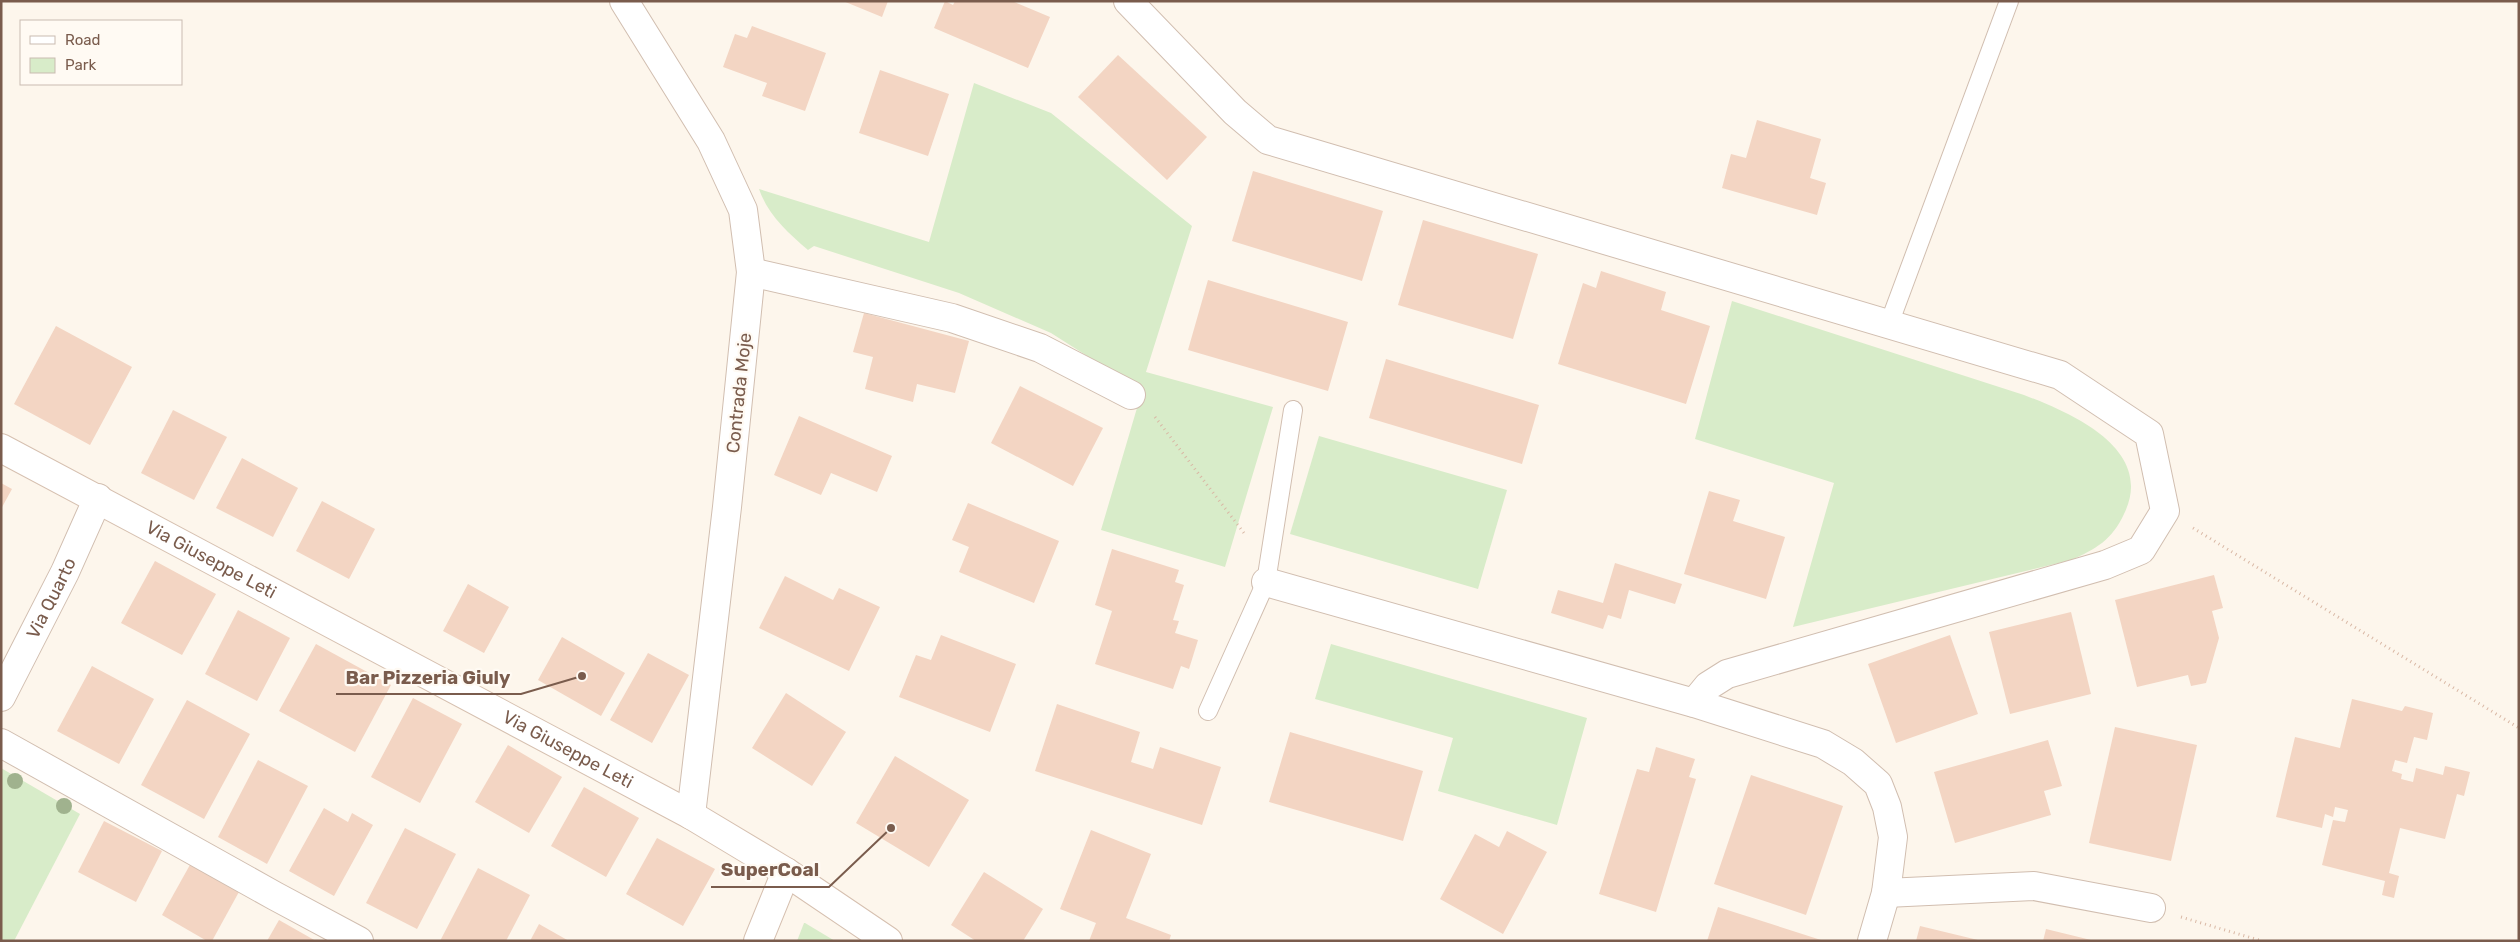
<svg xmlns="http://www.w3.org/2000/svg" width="2520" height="942" viewBox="0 0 2520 942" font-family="Rubik,sans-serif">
<rect width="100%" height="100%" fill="#fdf6ec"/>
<!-- green -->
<g fill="#d8ecc9">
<path d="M974 83 1051 113 1192 226 1146 372 1273 407 1225 567 1101 530 1142 391 1051 333 959 293 814 246 808 250C787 232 768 215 759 189L929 242Z"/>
<path d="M1732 301 2024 395C2071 413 2156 449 2124 514 2112 540 2096 549 2071 560L1793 627 1834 483 1695 439Z"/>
<polygon points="1319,436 1507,490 1478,589 1290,534"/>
<polygon points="1331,644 1587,718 1557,825 1438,791 1453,738 1315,699"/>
<polygon points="1,768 80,814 14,941 1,941"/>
<polygon points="804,923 805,923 835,941 797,941"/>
</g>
<!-- building -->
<g fill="#f3d5c3">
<polygon points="843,1 888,1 882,17"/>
<polygon points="945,1 953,5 955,1 1012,1 1050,17 1028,68 934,28"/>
<polygon points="752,26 826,53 805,111 762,96 767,83 723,67 735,34 747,38"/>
<polygon points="1118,55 1207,137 1167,180 1078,97"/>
<polygon points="880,70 949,94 928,156 859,133"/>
<polygon points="1757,120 1821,139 1810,178 1826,183 1817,215 1722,188 1731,154 1746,158"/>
<polygon points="1253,171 1383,211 1362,281 1232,241"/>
<polygon points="1423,220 1538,254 1513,339 1398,305"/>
<polygon points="1601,271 1666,292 1661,310 1710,326 1686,404 1558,364 1583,283 1596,288"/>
<polygon points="1208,280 1348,322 1328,391 1188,350"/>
<polygon points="864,313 969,341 955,393 917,384 913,402 865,389 873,357 853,352"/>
<polygon points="56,326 132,367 90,445 14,404"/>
<polygon points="1386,359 1539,405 1522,464 1369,418"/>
<polygon points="1020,386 1103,428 1073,486 991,443"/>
<polygon points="173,410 227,437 194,500 141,473"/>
<polygon points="799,416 892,456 877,492 831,473 821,495 774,475"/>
<polygon points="242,458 298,488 273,537 216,508"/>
<polygon points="1,483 12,489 1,509"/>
<polygon points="1709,491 1740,500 1733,521 1785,537 1766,599 1684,574"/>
<polygon points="322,501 375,529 349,579 296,551"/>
<polygon points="968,503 1059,541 1034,603 959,572 969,547 952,540"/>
<polygon points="1112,549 1179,570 1175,582 1184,585 1173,620 1179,621 1175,633 1198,640 1189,669 1181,666 1173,689 1095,664 1112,611 1095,605"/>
<polygon points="155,561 216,594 182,655 121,623"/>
<polygon points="1615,563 1682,584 1675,604 1629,590 1621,619 1608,615 1603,629 1551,613 1558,590 1603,603"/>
<polygon points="2214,575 2223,608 2212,611 2219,638 2206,683 2191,686 2188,675 2137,687 2115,600"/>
<polygon points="785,576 833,600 839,588 880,607 849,671 759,628"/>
<polygon points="468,584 509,607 484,653 443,631"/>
<polygon points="238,610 290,638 257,701 205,674"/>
<polygon points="2071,612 2091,694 2010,714 1989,632"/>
<polygon points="941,635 1016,664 990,732 899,697 916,655 931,660"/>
<polygon points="1950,635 1978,714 1896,743 1868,664"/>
<polygon points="562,637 625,673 601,716 538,680"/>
<polygon points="316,644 391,685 355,752 279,711"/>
<polygon points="648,653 689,675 652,743 610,720"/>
<polygon points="92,666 154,699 119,764 57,731"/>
<polygon points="786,693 846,732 812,786 752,748"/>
<polygon points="413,698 462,724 420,803 371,777"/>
<polygon points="2352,699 2402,711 2405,706 2433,713 2427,740 2414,737 2407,763 2395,760 2392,771 2402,774 2401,779 2413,782 2416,768 2443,775 2445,766 2470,772 2464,796 2457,794 2445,839 2400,828 2389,873 2399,876 2394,898 2382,895 2385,881 2322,865 2333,820 2345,822 2348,810 2335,807 2333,817 2325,814 2322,828 2276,817 2295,737 2340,748"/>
<polygon points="187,700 250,734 204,819 141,785"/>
<polygon points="1057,704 1140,732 1131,762 1153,769 1160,747 1221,767 1202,825 1035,771"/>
<polygon points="2115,727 2197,745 2171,861 2089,843"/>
<polygon points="1290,732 1423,771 1403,841 1269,802"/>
<polygon points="2048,740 2062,786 2044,791 2051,815 1955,843 1934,772"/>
<polygon points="508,745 562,777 529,833 475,802"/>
<polygon points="1656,747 1695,759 1689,777 1696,779 1656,912 1599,894 1637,769 1649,772"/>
<polygon points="895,756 969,800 929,867 856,823"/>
<polygon points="258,760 308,786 267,864 218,837"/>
<polygon points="1751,775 1843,806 1806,915 1714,884"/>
<polygon points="584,787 639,818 606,877 551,846"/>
<polygon points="324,808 348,822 352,813 373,825 334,896 289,871"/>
<polygon points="104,821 162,851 136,902 78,872"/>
<polygon points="405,828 456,854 417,929 366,903"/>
<polygon points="1091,830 1151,854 1126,918 1171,935 1169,941 1089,941 1096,923 1060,909"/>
<polygon points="1507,831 1547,852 1503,934 1440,899 1475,834 1499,847"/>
<polygon points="657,838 715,869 683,926 626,894"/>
<polygon points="191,863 240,890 212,941 207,941 162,915"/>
<polygon points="478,868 530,895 506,941 440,941"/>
<polygon points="984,872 1043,909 1023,941 976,941 951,925"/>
<polygon points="1718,907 1821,940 1821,941 1707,941"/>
<polygon points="279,920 316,941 267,941"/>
<polygon points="539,924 569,941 530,941"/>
<polygon points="1920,926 1978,940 1978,941 1916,941"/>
<polygon points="2046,929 2091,940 2091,941 2043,941"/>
</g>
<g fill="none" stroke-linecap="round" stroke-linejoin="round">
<!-- service casing -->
<g stroke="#d1beb0" stroke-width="20">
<g id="service">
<polyline points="1889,324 2009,1"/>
<polyline points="1208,711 1266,582 1293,410"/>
</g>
</g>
<!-- minor casing -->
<g stroke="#d1beb0" stroke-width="30">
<g id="minor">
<polyline points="624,1 711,141 743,210 751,272 727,507 691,815"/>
<polyline points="1128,1 1235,112 1268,140 2060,375 2149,434 2165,511 2141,550 2105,565 1727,674 1708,686 1694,703"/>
<polyline points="751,272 952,318 1040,348 1131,395"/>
<polyline points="1266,582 1694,703 1823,744 1853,762 1878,784 1887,807 1893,837 1886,893 1872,941"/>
<path id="s1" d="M1 697 65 572 98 498"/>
<polyline points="1,743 275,896 359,941"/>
<polyline points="1886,893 2034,886 2151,908"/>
</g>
</g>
<!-- secondary casing -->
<g stroke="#d6c0b0" stroke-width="30">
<g id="secondary">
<path id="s2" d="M1 448 691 815 786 872 888 941"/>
<polyline points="758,941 786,872"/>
</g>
</g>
<!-- path -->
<g stroke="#d9b8a5" stroke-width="3" stroke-dasharray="1 4" stroke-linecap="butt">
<polyline points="1155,417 1244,533"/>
<polyline points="2193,528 2519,728"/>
<polyline points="2181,917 2262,941"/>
</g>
<!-- service -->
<use href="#service" stroke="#fff" stroke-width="18"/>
<!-- minor -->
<use href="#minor" stroke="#fff" stroke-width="28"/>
<!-- secondary -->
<use href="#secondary" stroke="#fff" stroke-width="28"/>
</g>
<!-- trees -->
<g fill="#a0b28e">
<circle cx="15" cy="781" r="8"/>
<circle cx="64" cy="806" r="8"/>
</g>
<g text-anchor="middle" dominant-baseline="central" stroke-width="4.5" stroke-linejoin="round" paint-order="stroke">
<!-- street labels -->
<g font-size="18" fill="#7a5c4d" stroke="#fffaf3">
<text transform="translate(739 393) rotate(-84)">Contrada Moje</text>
<text stroke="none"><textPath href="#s2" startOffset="238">Via Giuseppe Leti</textPath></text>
<text stroke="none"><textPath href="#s1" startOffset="111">Via Quarto</textPath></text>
<text stroke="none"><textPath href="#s2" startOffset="642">Via Giuseppe Leti</textPath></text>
</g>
</g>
<!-- callouts -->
<path fill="none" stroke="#7a5c4d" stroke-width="2" d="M582 676L521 694H336M891 828L829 887H711"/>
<g fill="#7a5c4d" stroke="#fffaf3" stroke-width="2">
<circle cx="582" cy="676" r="5"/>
<circle cx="891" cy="828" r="5"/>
</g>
<g font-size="19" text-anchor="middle" font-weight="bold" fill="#7a5c4d" stroke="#fffaf3" stroke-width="4.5" stroke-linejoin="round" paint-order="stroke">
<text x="428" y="684">Bar Pizzeria Giuly</text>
<text x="770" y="876">SuperCoal</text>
</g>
<!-- border -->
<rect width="2520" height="942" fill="none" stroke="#7a5c4d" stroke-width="5"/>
<!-- legend -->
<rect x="20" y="20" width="162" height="65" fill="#fffaf3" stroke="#cabbb1"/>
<rect x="30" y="36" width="25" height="8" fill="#ffffff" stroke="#cabbb1"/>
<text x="65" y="45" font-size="15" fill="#7a5c4d">Road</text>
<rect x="30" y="58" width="25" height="15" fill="#d8ecc9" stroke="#cabbb1"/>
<text x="65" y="70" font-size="15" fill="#7a5c4d">Park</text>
</svg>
